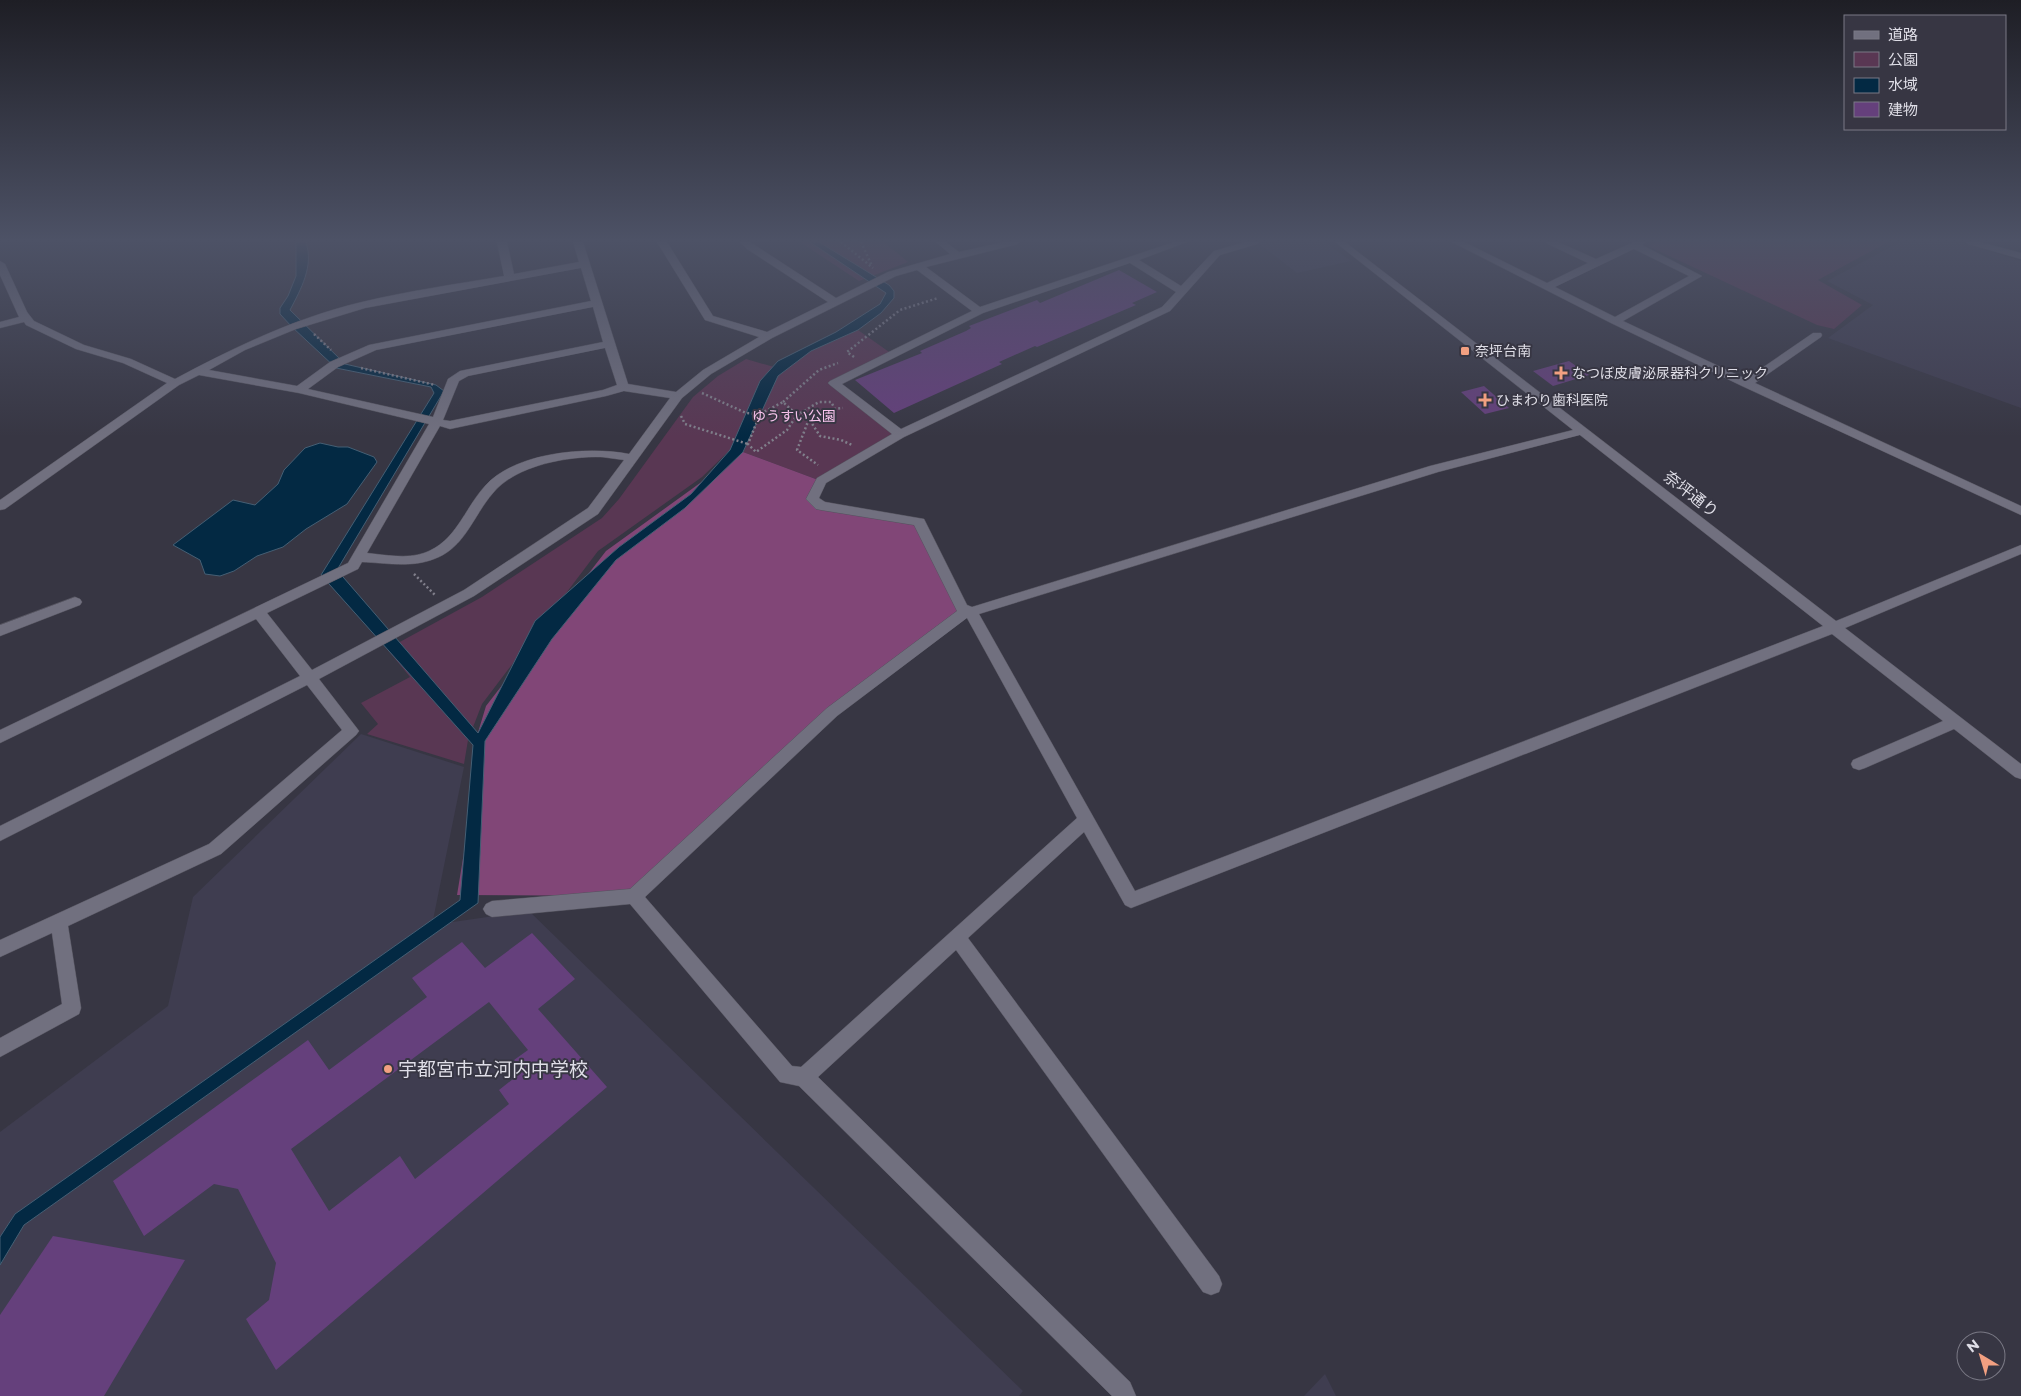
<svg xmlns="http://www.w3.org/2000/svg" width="2021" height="1396" viewBox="0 0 2021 1396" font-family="Montserrat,'Noto Sans JP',sans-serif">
<rect width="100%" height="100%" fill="#373643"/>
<!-- built -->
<g fill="#3f3d50">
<polygon points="1257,242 1325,242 1351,261 1297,273"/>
<polygon points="1900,242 1960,242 2021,261 2021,408 1828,338 1873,305 1827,281"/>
<polygon points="361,734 464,767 432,925 529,911 1023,1391 1019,1396 0,1396 0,1132 168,1006 193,897"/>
<polygon points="1325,1374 1336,1396 1304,1396"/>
</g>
<!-- green -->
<g fill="#593753">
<polygon points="800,242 884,242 908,262 859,281"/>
<polygon points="1657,242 1888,242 1818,280 1862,305 1834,329 1817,325 1648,246"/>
<polygon points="858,330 892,354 835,382 900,434 821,481 743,452 730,450 702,477 598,551 482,704 468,740 464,764 367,734 378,724 361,703 410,677 387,649 482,597 602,518 619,499 693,397 718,376 746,359 774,367"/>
</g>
<!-- forest -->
<polygon fill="#814677" points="743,452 821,481 812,499 919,522 962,608 832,712 634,896 457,895 472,804 476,739 486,706 606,551"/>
<!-- water -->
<g fill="#032943" stroke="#455f74">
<path d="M296 242H306C314 266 301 289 290 310L345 364 436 385 444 391 337 570 478 733 535 621 619 547 691 494 730 450 760 381 778 361 836 332 880 304 886 293 810 242H819L889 285 894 291V298L881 313 858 330 811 351 778 376 743 452 685 508 616 560 552 639 485 741 478 903 24 1225 0 1265V1237L15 1214 460 900 473 745 321 575 434 393 431 387 336 368 292 327 280 314V308L288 296 296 276Z"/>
<polygon points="320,443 338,447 348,447 374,457 377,462 347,504 306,529 283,547 257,556 234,571 220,576 205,574 200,560 173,545 233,500 255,505 278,484 284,470 305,448"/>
</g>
<!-- building -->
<g fill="#65407c" fill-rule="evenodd">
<polygon points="1119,270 1157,292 1132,303 1136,305 1037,347 1035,346 999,362 1002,364 894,413 855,380 922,353 920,351 966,331 971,328 969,326 1037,300 1040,303"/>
<polygon points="1569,361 1589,375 1553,386 1533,371"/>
<polygon points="1484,386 1509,408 1485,414 1461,392"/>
<path d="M532 933 575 979 538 1009 607 1087 276 1370 246 1319 269 1300 276 1263 238 1189 214 1184 144 1236 113 1181 308 1040 329 1070 427 997 412 978 462 942 485 968ZM489 1002 528 1050 514 1060 523 1071 499 1090 509 1104 415 1179 400 1156 329 1211 291 1149Z"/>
<polygon points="53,1236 185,1260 104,1396 0,1396 0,1315"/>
</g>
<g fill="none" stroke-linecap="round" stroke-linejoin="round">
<!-- minor casing -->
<g stroke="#54535e" stroke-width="1">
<g id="minor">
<path d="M497 242H507L514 274 579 262 573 242H583L628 384 676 392 703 370 759 337 705 320 657 242H667L713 316 767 332 828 302 747 249 740 242H750L836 298 888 272 950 254 936 242H946L959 252 1004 242H1020L1018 244 926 267 980 307 1174 242H1187L1139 260 1181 286 1214 251 1245 242H1259L1257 244 1220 255 1170 311 904 437 826 483 819 498 825 502 924 519 967 605 972 607 1430 466 1573 430 1335 242H1345L1836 621 2021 545V554L1845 628 2021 764V779L2015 777 1954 729 1865 768 1859 770 1853 768 1851 764 1853 760 1943 721 1832 634 1131 908 1125 905 1084 832 968 938 1219 1276 1222 1284 1219 1292 1211 1295 1203 1292 956 950 818 1077 1130 1382 1136 1396H1112L799 1086 780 1082 630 904 492 917 486 914 483 909 486 904 492 901 630 889 827 708 957 611 914 525 821 510 816 509 806 499 817 478 892 434 830 385 828 383 830 381 972 311 917 270 896 276 772 338 711 374 682 398 598 514 474 596 319 679 356 727 359 731 356 735 221 854 68 926 81 1008 79 1014 0 1057V1038L62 1004 52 933 0 957V940L209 844 342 730 307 685 0 841V826L300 676 256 619 0 743V730L348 563 429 424 299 393 199 375 179 385 5 509 0 510V500L167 383 123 363 76 349 26 325 24 322 0 328V322L19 317 0 275V261L5 264 27 312 34 321 84 345 131 359 175 379C235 347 295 318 362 302 408 291 457 284 504 276ZM1130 263 1176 292 1162 307 901 429 842 384 983 313ZM581 268 591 301 369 345 330 362 297 386 209 370 245 350 296 329 365 308ZM593 307 603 342 460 371 448 379 433 417 308 389 338 367 376 350ZM605 348 617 385 603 390 450 421 443 420 459 381 468 376ZM624 391 670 398 629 454C588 446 515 452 485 486 464 509 456 542 424 553 407 559 385 555 367 553L440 426 450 429 606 396ZM1580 435 1823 626 1135 891 979 614 1438 472ZM602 457 624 460 588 508 464 590 312 670 267 613 358 569 362 562C386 563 411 568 434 559 465 548 473 516 493 493 516 465 568 456 602 457ZM967 618 1077 818 801 1067 792 1066 645 897 837 716Z"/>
<path d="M1452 242H1464L1547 283 1588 263 1548 244 1546 242H1558L1596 259 1634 242H1646L1642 245 1702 276 1623 321 1746 379 1813 333H1821L1822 335 1821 337 1755 383 2021 506V515L1742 386 1611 323ZM1634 249 1689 276 1615 317 1555 287Z"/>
<polygon points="1966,242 1980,242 2021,253 2021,259 1968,244"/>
<polygon points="75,597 80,599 82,602 80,605 0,636 0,625"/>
</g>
</g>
<!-- path -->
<g stroke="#807f8b" stroke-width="2.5" stroke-dasharray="2 2.5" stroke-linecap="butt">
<polyline points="841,242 873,268"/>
<polyline points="861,242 872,266"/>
<polyline points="314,334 331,350"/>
<polyline points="854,357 847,352 900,310 938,298"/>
<polyline points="361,368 435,385"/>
<polyline points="702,393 746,413 760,414 783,402 797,415 809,419 820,436 841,440 852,445"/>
<polyline points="783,402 819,370 838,363"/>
<polyline points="760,414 748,444 756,452 787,430 797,415 819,402 831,402 835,409 843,408"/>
<polyline points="681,416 685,424 748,444"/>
<polyline points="809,419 797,450 818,465"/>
<polyline points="414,574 435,595"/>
</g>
<!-- minor -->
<use href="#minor" fill="#71707f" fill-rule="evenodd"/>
</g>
<!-- sky -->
<linearGradient id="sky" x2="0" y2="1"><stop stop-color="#1e1e25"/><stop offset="0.55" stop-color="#4d5266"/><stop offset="1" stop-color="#4d5266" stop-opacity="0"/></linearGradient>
<rect width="2021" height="437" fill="url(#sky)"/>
<!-- markers -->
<g fill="#f2a081" stroke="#373643" stroke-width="2">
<rect x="1460" y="346" width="10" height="10" rx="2.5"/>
<path d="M1558.5 365.5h5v5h5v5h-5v5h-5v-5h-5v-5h5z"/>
<path d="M1482.5 392.5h5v5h5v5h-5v5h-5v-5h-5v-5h5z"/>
<circle cx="388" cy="1069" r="5"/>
</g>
<g text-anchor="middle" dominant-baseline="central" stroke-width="4" stroke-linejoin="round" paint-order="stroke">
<!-- far-poi labels -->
<g font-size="14" fill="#dfdee7" stroke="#373643" text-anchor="start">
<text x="1475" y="351">奈坪台南</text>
<text x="1572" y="373">なつぼ皮膚泌尿器科クリニック</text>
<text x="1496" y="400">ひまわり歯科医院</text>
</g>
<!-- far-park labels -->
<g font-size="14" fill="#f8c3ed" stroke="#373643">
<text x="794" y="416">ゆうすい公園</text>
</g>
<!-- street labels -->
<g font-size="16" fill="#dfdee7" stroke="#373643">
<text transform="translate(1691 494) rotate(38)">奈坪通り</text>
</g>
<!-- near-poi labels -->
<g font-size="19" fill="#dfdee7" stroke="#373643" text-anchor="start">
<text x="398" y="1069">宇都宮市立河内中学校</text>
</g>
</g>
<!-- legend -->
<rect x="1844" y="15" width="162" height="115" fill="#373643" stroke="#7a7985"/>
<rect x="1854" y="31" width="25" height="8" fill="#71707f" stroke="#7a7985"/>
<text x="1888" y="40" font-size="15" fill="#dfdee7">道路</text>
<rect x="1854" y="52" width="25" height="15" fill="#593753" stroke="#7a7985"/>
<text x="1888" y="65" font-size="15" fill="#dfdee7">公園</text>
<rect x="1854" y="78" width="25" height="15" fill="#032943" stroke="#7a7985"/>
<text x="1888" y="90" font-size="15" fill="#dfdee7">水域</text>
<rect x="1854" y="102" width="25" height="15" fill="#65407c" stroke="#7a7985"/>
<text x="1888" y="115" font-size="15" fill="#dfdee7">建物</text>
<!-- north arrow -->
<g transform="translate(1981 1356) rotate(322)"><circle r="24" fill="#373643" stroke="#7a7985"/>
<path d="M0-4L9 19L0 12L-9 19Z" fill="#f2a081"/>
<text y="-8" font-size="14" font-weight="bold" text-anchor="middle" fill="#dfdee7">N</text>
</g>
</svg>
